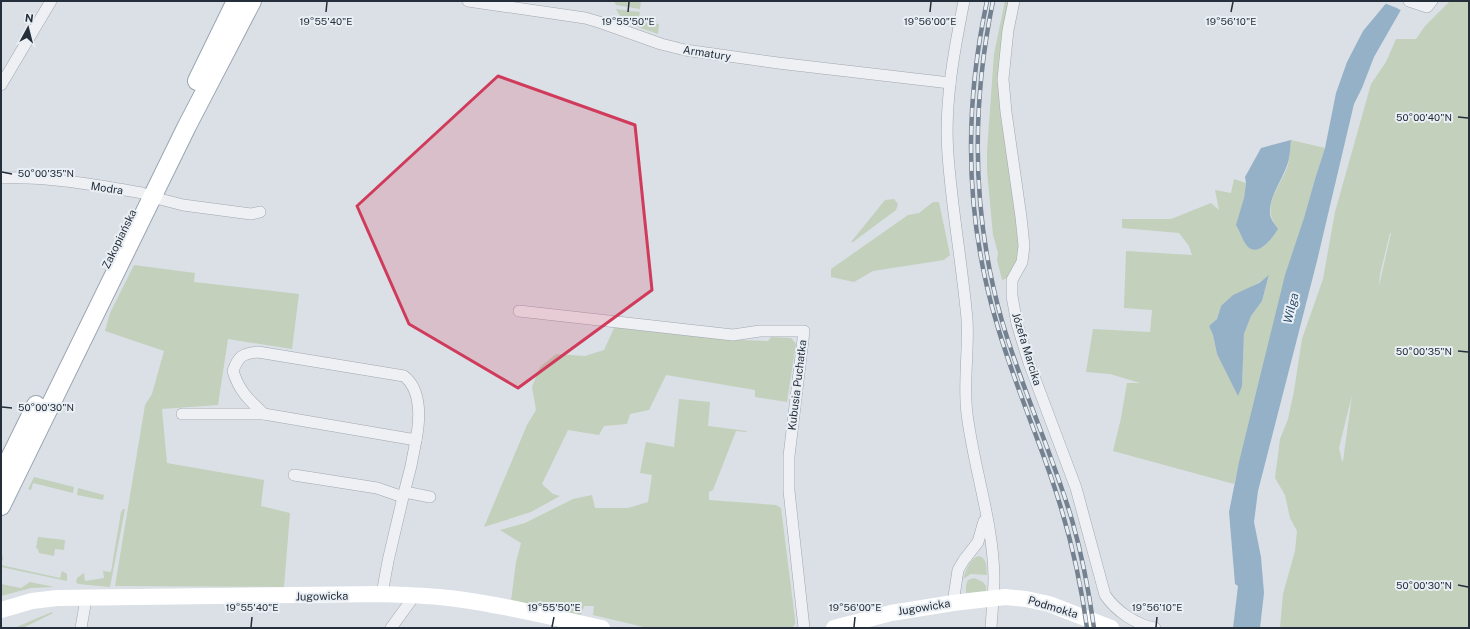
<svg xmlns="http://www.w3.org/2000/svg" width="1470" height="629" viewBox="0 0 1470 629" font-family="'Public Sans',sans-serif">
<rect width="100%" height="100%" fill="#dbe0e6"/>
<!-- green -->
<g fill="#c2d0bc" fill-rule="evenodd">
<polygon points="613,1 641,1 640,9 616,5 615,3"/>
<polygon points="1005,1 1011,1 1002,55 1021,239 1017,262 1008,278 1002,280 997,260 998,253 993,235 987,171 987,151 994,54"/>
<path d="M1450 1H1469V628H1280L1283 594 1295 551 1297 531 1290 518 1285 495 1275 478 1280 439 1288 419 1294 391 1302 339 1323 279 1335 212 1371 84 1386 62 1396 39H1416L1425 26ZM1390 233H1391L1379 286 1380 274ZM1352 395 1343 461H1342L1339 448Z"/>
<path d="M616 9 640 12 638 21 659 24 658 34C643 28 623 25 616 9Z"/>
<path d="M1291 140 1325 148 1315 179 1255 401 1234 484 1113 451 1121 418 1127 383H1140L1110 374 1086 372 1093 329 1150 332 1152 310 1124 308 1126 251 1192 255 1189 246 1179 233 1122 228V219H1171L1211 203 1219 210 1215 190 1231 193 1234 179 1246 183 1244 198 1278 228C1260 207 1279 188 1287 168 1290 160 1290 149 1291 140ZM1269 276 1262 301 1251 316 1244 334 1242 386 1217 354 1213 335 1209 326 1217 319 1221 306Z"/>
<polygon points="894,199 898,204 896,210 853,242 851,242 885,200"/>
<polygon points="933,202 939,202 950,255 944,260 873,271 854,282 831,277 831,269 908,215 919,213"/>
<polygon points="134,265 195,273 194,282 299,294 292,349 228,339 218,405 162,409 167,463 264,480 261,506 290,513 284,587 115,586 145,405 152,394 164,351 105,331 110,313"/>
<polygon points="615,326 740,340 768,341 771,337 791,338 796,344 787,402 755,397 755,390 666,375 649,410 630,414 627,424 604,426 599,435 568,430 542,484 553,494 560,496 531,512 484,527 527,425 536,410 532,387 540,367 556,354 585,356 604,350"/>
<polygon points="679,399 710,402 708,426 747,431 746,432 736,431 713,490 709,492 709,500 776,505 781,508 795,619 795,624 792,628 648,628 593,615 594,606 584,606 581,615 511,601 516,562 521,543 500,530 525,523 573,499 592,495 595,508 628,508 648,502 652,475 640,473 646,442 674,447"/>
<polygon points="34,477 74,487 73,493 33,483 31,490 28,489"/>
<polygon points="78,488 104,495 103,500 77,495"/>
<polygon points="123,509 125,509 110,587 78,584 76,582 77,578 84,573 85,581 104,578 103,571 111,572 121,512"/>
<polygon points="38,537 65,540 64,550 55,549 54,556 39,553 38,549 36,548"/>
<polygon points="1,550 3,558 1,565 60,578 62,571 67,574 67,581 1,567"/>
<path d="M978 556C988 558 986 567 987 575L971 574 963 579C966 571 969 560 978 556Z"/>
<polygon points="974,578 983,582 986,586 986,591 966,593 966,585 968,580"/>
<polygon points="30,582 54,587 31,588 1,596 1,584 21,588"/>
<polygon points="52,612 53,613 23,628 14,628"/>
</g>
<!-- water -->
<g fill="#95b1c7">
<polygon points="1388,1 1406,1 1374,57 1362,88 1354,104 1317,261 1258,491 1254,522 1261,557 1264,593 1260,628 1233,628 1238,586 1235,584 1229,512 1239,462 1285,275 1304,218 1315,179 1325,148 1336,93 1347,62 1363,31"/>
<path d="M1291 140C1290 149 1290 160 1286 168 1281 182 1269 197 1270 213 1270 219 1275 224 1278 229 1273 237 1259 257 1248 247 1243 242 1240 231 1236 225L1244 198 1246 183 1245 177 1261 148Z"/>
<polygon points="1269,275 1262,301 1251,316 1244,334 1242,386 1238,396 1217,354 1213,335 1209,326 1217,319 1221,306 1233,295 1259,283"/>
</g>
<!-- pier -->
<polygon fill="#dbe0e6" points="1385,1 1408,1 1402,11 1397,8 1384,3"/>
<g fill="none" stroke-linecap="round" stroke-linejoin="round">
<!-- street casing -->
<g stroke="#a1a7b0" stroke-width="12">
<g id="street">
<polyline points="468,1 585,18 599,22 661,44 685,50 778,63 950,83"/>
<path d="M964 1C954 51 944 104 948 155 952 210 962 264 967 319 969 351 963 383 967 414 974 469 993 522 994 577 994 594 992 611 991 628"/>
<path d="M1014 1 1008 30 1003 79 1006 112 1021 217 1024 246 1022 262 1012 280V296L1017 324 1029 363 1076 488 1105 595C1116 611 1136 625 1155 628"/>
<polyline points="1409,1 1427,7 1432,1"/>
<polyline points="1,85 51,1"/>
<path d="M1 178C48 176 96 185 142 193"/>
<polyline points="152,197 183,205 251,214 260,212"/>
<polyline points="519,311 733,335 760,331 804,331 789,456 789,491 804,628"/>
<path d="M258 352 404 376C422 390 420 420 416 440L264 414C249 400 239 391 233 371 238 357 242 353 258 352Z"/>
<polyline points="182,414 264,414"/>
<polyline points="294,475 377,488 403,497 411,466 416,440"/>
<polyline points="405,492 430,497"/>
<polyline points="382,594 388,561 403,497"/>
<polyline points="953,603 958,570 964,560 978,542 984,521"/>
<polyline points="81,628 86,599"/>
<polyline points="391,628 415,595"/>
</g>
</g>
<!-- primary casing -->
<g stroke="#9aa5b2" stroke-width="20">
<g id="primary">
<polyline points="197,81 236,1"/>
<polyline points="1,476 36,405"/>
<polyline points="1,506 187,126 252,1"/>
</g>
</g>
<!-- street -->
<use href="#street" stroke="#eef0f4" stroke-width="11"/>
<!-- secondary -->
<g stroke="#fff" stroke-width="16">
<path d="M1 610 32 601 57 598 382 594C404 595 427 595 449 598 500 604 551 617 602 628"/>
<polyline points="834,628 891,613 953,603 1005,597 1026,599 1049,604 1111,628"/>
</g>
<!-- primary -->
<use href="#primary" stroke="#fff" stroke-width="18"/>
<!-- rail casing -->
<g stroke="#748190" stroke-width="4.5">
<g id="rail">
<path d="M987 1C964 108 965 216 996 321 1011 374 1033 425 1051 477 1068 526 1080 576 1087 628"/>
<path d="M993 1C971 108 972 216 1002 321 1022 389 1052 453 1072 520 1082 555 1089 592 1094 628"/>
</g>
</g>
<!-- rail -->
<use href="#rail" stroke="#eaeff4" stroke-width="3" stroke-dasharray="9" stroke-linecap="butt"/>
</g>
<!-- marked area -->
<path fill="#d03b5c" fill-opacity="0.2" stroke="#d03b5c" stroke-width="3" stroke-linejoin="round" d="M498 76 635 125 652 290 518 388 409 324 357 206Z"/>
<!-- ticks -->
<path fill="none" stroke="#252f3c" stroke-width="1.5" d="M326 12 327 2M628 12 629 2M930 12 931 2M1231 12 1233 2M1458 117 1468 118M2 172 12 174M1458 351 1468 352M2 407 12 408M1458 585 1468 587M251 627 252 617M552 627 554 617M854 627 855 617M1156 627 1157 617"/>
<g text-anchor="middle" dominant-baseline="central" stroke-width="4" stroke-linejoin="round" paint-order="stroke">
<!-- street labels -->
<g font-size="11" fill="#252f3c" stroke="#eaeff4">
<text transform="translate(707 53) rotate(9)">Armatury</text>
<text transform="translate(107 188) rotate(9)">Modra</text>
<text transform="translate(119 239) rotate(-64)">Zakopiańska</text>
<text transform="translate(1027 349) rotate(73)">Józefa Marcika</text>
<text transform="translate(797 385) rotate(-83)">Kubusia Puchatka</text>
<text transform="translate(322 596) rotate(-1)">Jugowicka</text>
<text transform="translate(924 607) rotate(-9)">Jugowicka</text>
<text transform="translate(1053 607) rotate(17)">Podmokła</text>
</g>
<!-- water labels -->
<g font-size="12" font-style="italic" fill="#2f5170" stroke="#eaeff4">
<text transform="translate(1291 308) rotate(-76)">Wilga</text>
</g>
</g>
<g font-size="10" text-anchor="middle" fill="#252f3c" stroke="#eaeff4" stroke-width="4" stroke-linejoin="round" paint-order="stroke">
<text x="326" y="25">19°55'40"E</text>
<text x="628" y="25">19°55'50"E</text>
<text x="930" y="25">19°56'00"E</text>
<text x="1231" y="25">19°56'10"E</text>
<text x="1424" y="121">50°00'40"N</text>
<text x="46" y="177">50°00'35"N</text>
<text x="1424" y="355">50°00'35"N</text>
<text x="46" y="411">50°00'30"N</text>
<text x="1424" y="589">50°00'30"N</text>
<text x="252" y="611">19°55'40"E</text>
<text x="554" y="611">19°55'50"E</text>
<text x="855" y="611">19°56'00"E</text>
<text x="1157" y="611">19°56'10"E</text>
</g>
<!-- border -->
<rect width="1470" height="629" fill="none" stroke="#252f3c" stroke-width="4"/>
<!-- north arrow -->
<g transform="translate(28 28) rotate(7)" stroke="#eaeff4" stroke-width="3" paint-order="stroke">
<path d="M0-3L7 15L0 10L-7 15Z" fill="#252f3c"/>
<text y="-6" font-size="11" font-weight="bold" text-anchor="middle" fill="#252f3c">N</text>
</g>
</svg>
